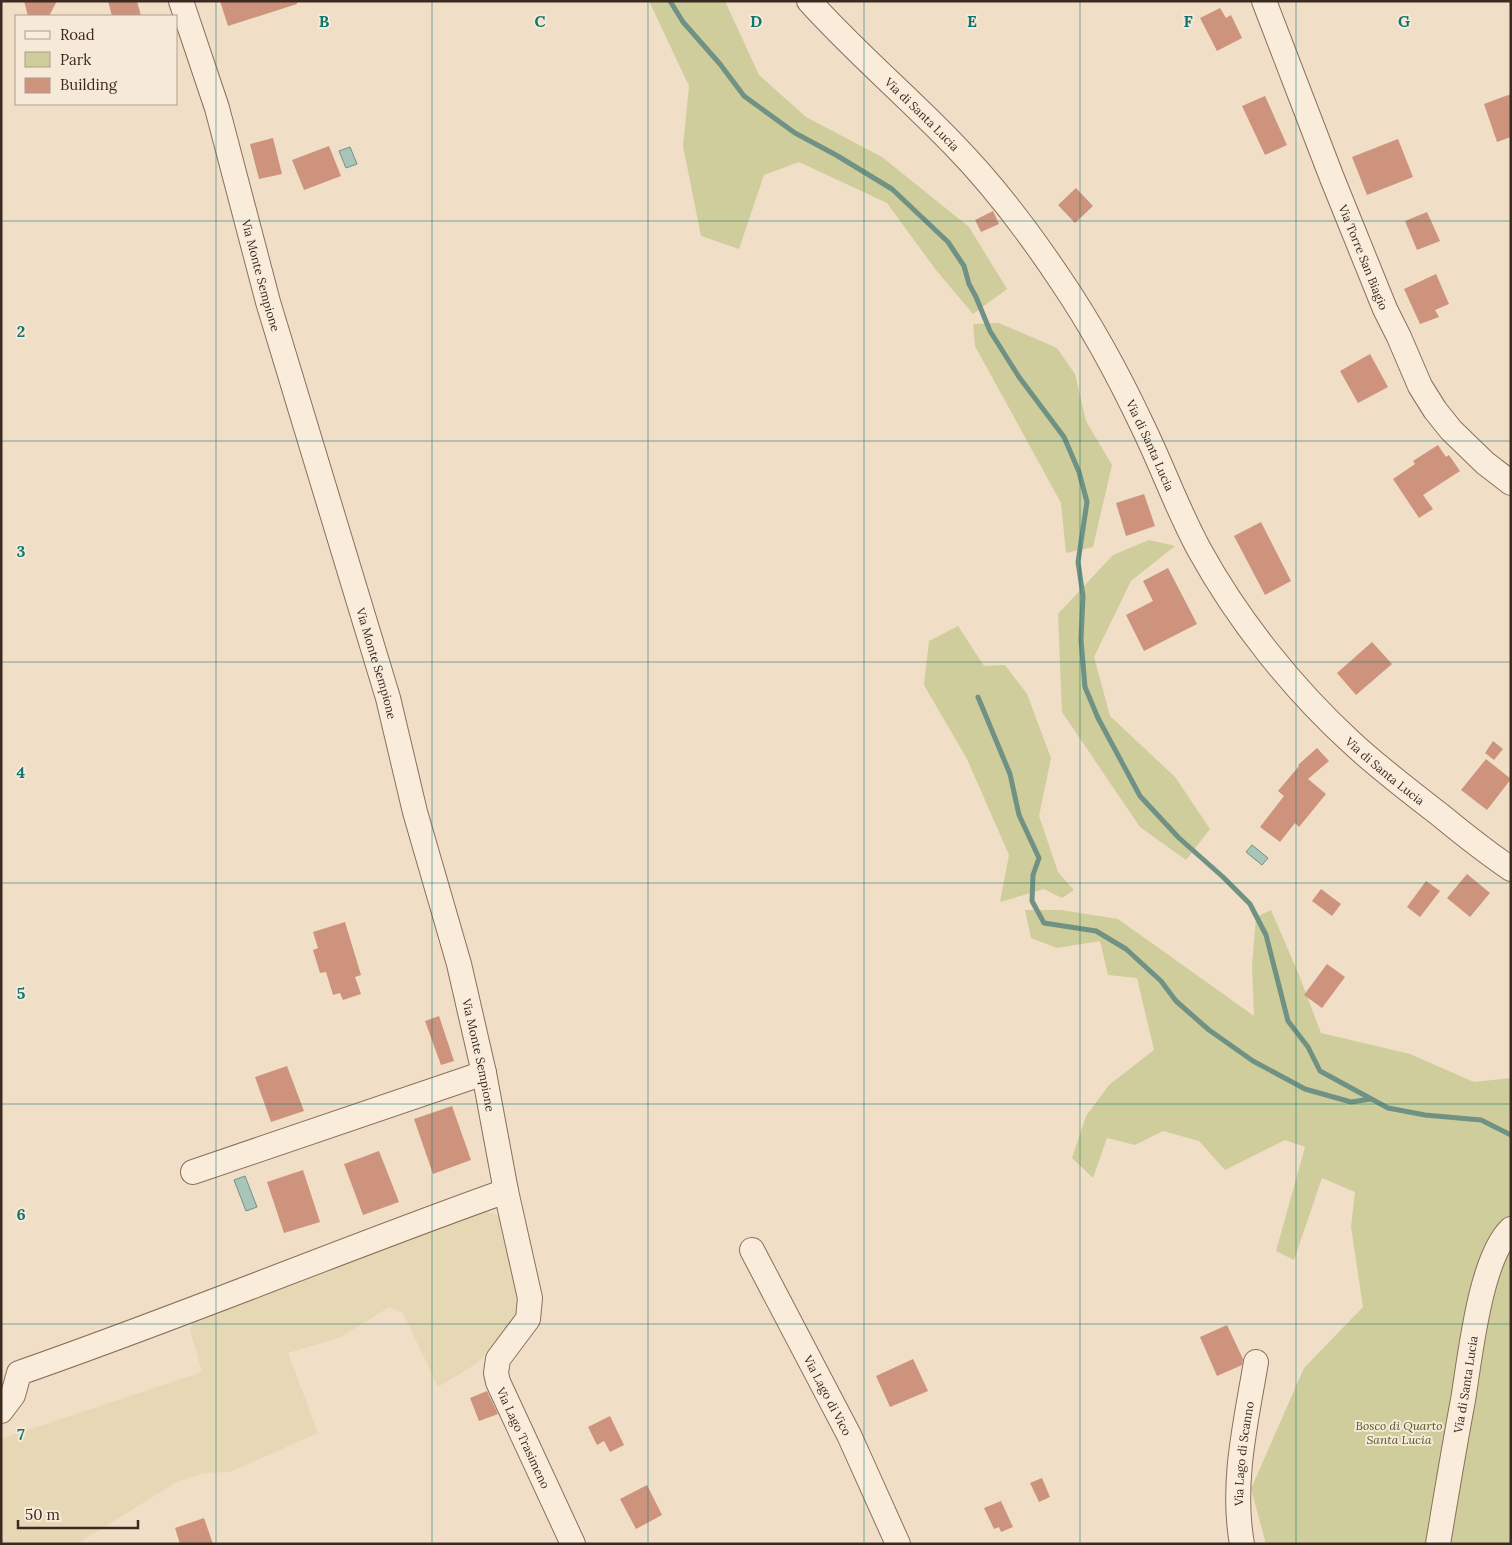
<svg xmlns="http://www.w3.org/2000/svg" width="1512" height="1545" viewBox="0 0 1512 1545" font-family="Lora,serif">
<rect width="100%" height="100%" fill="#f0dec7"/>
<!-- farmland -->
<polygon fill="#e6d7b5" points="480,1210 502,1217 522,1300 516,1326 477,1363 438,1387 403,1313 389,1307 341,1337 288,1353 318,1433 230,1472 204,1473 178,1481 77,1544 1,1544 1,1439 202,1372 190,1330 195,1317"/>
<!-- green -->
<g fill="#cfcd9b">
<polygon points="649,1 725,1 759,75 806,117 882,157 969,227 1007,289 973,314 936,270 887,203 799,162 764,175 739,249 701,236 683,146 689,86"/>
<polygon points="999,323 1057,348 1075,374 1086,421 1112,465 1093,547 1066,553 1061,503 975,346 973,324"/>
<polygon points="1149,540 1175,546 1131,581 1094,657 1110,716 1175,777 1210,829 1186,860 1140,827 1062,712 1058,614 1113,555"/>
<polygon points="958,626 984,666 1005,665 1027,694 1051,758 1039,816 1058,872 1074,890 1062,898 1044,889 1000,902 1009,855 967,759 924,685 929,641"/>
<polygon points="1025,910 1061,910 1118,919 1254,1016 1252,966 1256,917 1271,910 1299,975 1321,1033 1410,1054 1474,1082 1511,1078 1511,1544 1266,1544 1251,1489 1304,1368 1363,1307 1351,1227 1355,1192 1322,1178 1294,1260 1276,1251 1305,1147 1285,1140 1225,1170 1199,1141 1163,1131 1135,1145 1107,1138 1093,1178 1072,1158 1086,1116 1109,1085 1154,1050 1137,978 1108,975 1100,941 1057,948 1031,938"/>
</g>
<!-- water -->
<g fill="#a9c4b8" stroke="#6f9284">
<polygon points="350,147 357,164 346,168 339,151"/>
<polygon points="1252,845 1268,858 1262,865 1246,852"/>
<polygon points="245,1176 257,1207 246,1211 234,1180"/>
</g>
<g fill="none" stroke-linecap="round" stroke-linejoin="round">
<!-- stream -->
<g stroke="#6f9284" stroke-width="5">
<polyline points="670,1 683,22 720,64 744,96 795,133 836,155 892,189 948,242 964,266 969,284 976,297 990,331 1019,377 1064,437 1079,472 1087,502 1078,562 1083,596 1081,640 1085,687 1098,718 1140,796 1179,838 1223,877 1250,904 1266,935 1288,1021 1308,1047 1320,1071 1388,1108 1425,1115 1481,1120 1511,1135"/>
<polyline points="978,697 1010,774 1019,815 1039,858 1033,875 1032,901 1044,923 1096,931 1126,949 1161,981 1176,1001 1209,1030 1253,1061 1305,1089 1351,1102 1371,1099"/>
</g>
</g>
<!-- building -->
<g fill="#ce937d">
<polygon points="24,1 57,1 49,16 28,16"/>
<polygon points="108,1 137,1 141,16 112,16"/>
<polygon points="220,1 297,1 297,4 228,26"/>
<polygon points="1220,8 1226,18 1231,15 1242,38 1217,51 1200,18"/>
<polygon points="1511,94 1511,137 1497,142 1484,104"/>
<polygon points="1265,96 1287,145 1265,155 1242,106"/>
<polygon points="273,138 282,174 259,179 250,144"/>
<polygon points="1398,139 1413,177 1367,195 1352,157"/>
<polygon points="329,146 341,176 304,190 292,160"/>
<polygon points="1076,188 1093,206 1075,223 1058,205"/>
<polygon points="993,211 999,224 981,232 975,220"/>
<polygon points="1427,212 1440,241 1417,250 1405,221"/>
<polygon points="1436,274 1449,304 1435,310 1439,317 1420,324 1404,289"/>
<polygon points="1370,354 1388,387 1358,403 1340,371"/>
<polygon points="1438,445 1446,457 1449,455 1460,471 1423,495 1433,509 1419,518 1393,479 1415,464 1413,461"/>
<polygon points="1144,494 1155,526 1126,536 1116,503"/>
<polygon points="1261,522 1291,581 1265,595 1234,536"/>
<polygon points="1168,568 1197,624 1144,651 1126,615 1153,601 1143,581"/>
<polygon points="1372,642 1392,664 1356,695 1337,673"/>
<polygon points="1493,741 1503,749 1494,760 1485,753"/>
<polygon points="1317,748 1329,761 1308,779 1326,794 1299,827 1295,823 1280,842 1260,827 1284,796 1278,791 1299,766 1298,765"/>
<polygon points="1486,759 1511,779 1487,810 1461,790"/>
<polygon points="1467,874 1490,893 1470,917 1447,898"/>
<polygon points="1426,881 1440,891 1420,917 1407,907"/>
<polygon points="1321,889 1341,904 1332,916 1312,901"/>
<polygon points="345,922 361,975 355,977 361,994 343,1000 340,993 333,995 326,972 320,973 313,950 318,948 313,932"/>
<polygon points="1327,964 1345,977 1322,1008 1304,995"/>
<polygon points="439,1016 454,1061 441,1065 425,1021"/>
<polygon points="287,1066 304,1111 271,1122 255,1077"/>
<polygon points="452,1106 471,1160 433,1174 414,1119"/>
<polygon points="379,1151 399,1202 363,1215 344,1164"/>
<polygon points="303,1170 320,1222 284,1233 267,1182"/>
<polygon points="1227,1325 1243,1359 1242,1365 1217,1376 1200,1337"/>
<polygon points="913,1359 928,1391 890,1407 876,1376"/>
<polygon points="487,1391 498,1414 479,1421 470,1398"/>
<polygon points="610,1416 624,1445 610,1452 604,1441 597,1445 588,1427"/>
<polygon points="1042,1478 1050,1497 1039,1502 1030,1483"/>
<polygon points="647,1485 662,1515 636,1529 620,1499"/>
<polygon points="1001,1501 1013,1527 1001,1532 999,1527 994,1529 984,1508"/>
<polygon points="204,1518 213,1544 180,1544 175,1528"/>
</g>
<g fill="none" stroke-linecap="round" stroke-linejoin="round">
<!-- minor casing -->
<g stroke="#8c6f5c" stroke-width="26">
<g id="minor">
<path id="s1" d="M181 1 217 108 268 302 388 698 415 812 459 964 484 1073 506 1191 530 1298 528 1319 498 1359 496 1373 498 1382 573 1544"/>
<path id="s2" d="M809 1C855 52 907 96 954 145 994 186 1028 231 1060 279 1092 326 1119 376 1143 427 1163 468 1178 511 1200 551 1238 620 1293 689 1351 742 1379 768 1409 791 1439 814 1462 833 1486 852 1511 869"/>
<path id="s3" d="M1264 1 1332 178 1385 309 1399 337 1420 386 1435 410 1451 430 1485 463 1511 483"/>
<polyline points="193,1172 484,1073"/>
<path id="s4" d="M752 1250 849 1435 898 1544"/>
<path d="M1 1411 13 1395 19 1373C183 1316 343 1249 506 1191"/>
<path id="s5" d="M1242 1544C1231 1483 1246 1422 1256 1362"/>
<path id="s6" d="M1438 1544C1446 1496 1454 1448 1463 1400 1470 1358 1480 1258 1511 1229"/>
</g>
</g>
<!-- minor -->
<use href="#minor" stroke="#faecdb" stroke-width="24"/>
</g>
<!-- grid -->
<path fill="none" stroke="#0f766e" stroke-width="1" stroke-opacity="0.55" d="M216 1V1544M432 1V1544M648 1V1544M864 1V1544M1080 1V1544M1296 1V1544M1 221H1511M1 441H1511M1 662H1511M1 883H1511M1 1104H1511M1 1324H1511"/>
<g text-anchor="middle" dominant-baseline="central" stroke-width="4" stroke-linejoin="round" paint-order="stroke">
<!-- street labels -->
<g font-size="12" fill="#3c2a20" stroke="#f7e9d7">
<text stroke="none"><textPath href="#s2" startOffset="160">Via di Santa Lucia</textPath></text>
<text stroke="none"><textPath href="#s3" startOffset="275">Via Torre San Biagio</textPath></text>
<text stroke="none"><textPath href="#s1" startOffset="286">Via Monte Sempione</textPath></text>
<text stroke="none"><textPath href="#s2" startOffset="565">Via di Santa Lucia</textPath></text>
<text stroke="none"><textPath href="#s1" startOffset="691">Via Monte Sempione</textPath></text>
<text stroke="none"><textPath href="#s2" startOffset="971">Via di Santa Lucia</textPath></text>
<text stroke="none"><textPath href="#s1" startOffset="1096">Via Monte Sempione</textPath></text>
<text stroke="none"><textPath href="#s6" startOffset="162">Via di Santa Lucia</textPath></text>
<text stroke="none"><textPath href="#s4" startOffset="164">Via Lago di Vico</textPath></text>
<text stroke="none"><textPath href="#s1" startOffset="1500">Via Lago Trasimeno</textPath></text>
<text stroke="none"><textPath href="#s5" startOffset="91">Via Lago di Scanno</textPath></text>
</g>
<!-- park labels -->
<g font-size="12" font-style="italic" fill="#545926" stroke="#f7e9d7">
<text x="1399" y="1425">Bosco di Quarto<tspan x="1399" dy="14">Santa Lucia</tspan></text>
</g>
</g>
<g font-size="16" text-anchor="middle" font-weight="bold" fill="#0f766e" stroke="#f7e9d7" stroke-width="4" stroke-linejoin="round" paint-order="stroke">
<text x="324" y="27">B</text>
<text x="540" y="27">C</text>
<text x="756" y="27">D</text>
<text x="972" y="27">E</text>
<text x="1188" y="27">F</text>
<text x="1404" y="27">G</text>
<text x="21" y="337">2</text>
<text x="21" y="557">3</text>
<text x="21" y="778">4</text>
<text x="21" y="999">5</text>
<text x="21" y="1220">6</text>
<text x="21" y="1440">7</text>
</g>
<!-- border -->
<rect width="1512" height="1545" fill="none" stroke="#3c2a20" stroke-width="5"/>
<!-- legend -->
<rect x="15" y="15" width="162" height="90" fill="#f7e9d7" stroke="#ac9d8e"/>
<rect x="25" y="31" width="25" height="8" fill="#faecdb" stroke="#ac9d8e"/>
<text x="60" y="40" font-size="15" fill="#3c2a20">Road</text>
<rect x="25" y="52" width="25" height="15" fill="#cfcd9b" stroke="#ac9d8e"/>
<text x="60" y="65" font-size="15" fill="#3c2a20">Park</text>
<rect x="25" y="78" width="25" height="15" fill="#ce937d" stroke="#ac9d8e"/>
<text x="60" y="90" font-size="15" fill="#3c2a20">Building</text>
<!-- scale -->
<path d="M18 1520v8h120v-8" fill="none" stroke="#3c2a20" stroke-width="2.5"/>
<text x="25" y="1520" font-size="15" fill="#3c2a20" stroke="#f7e9d7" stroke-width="4" paint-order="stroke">50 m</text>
</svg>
